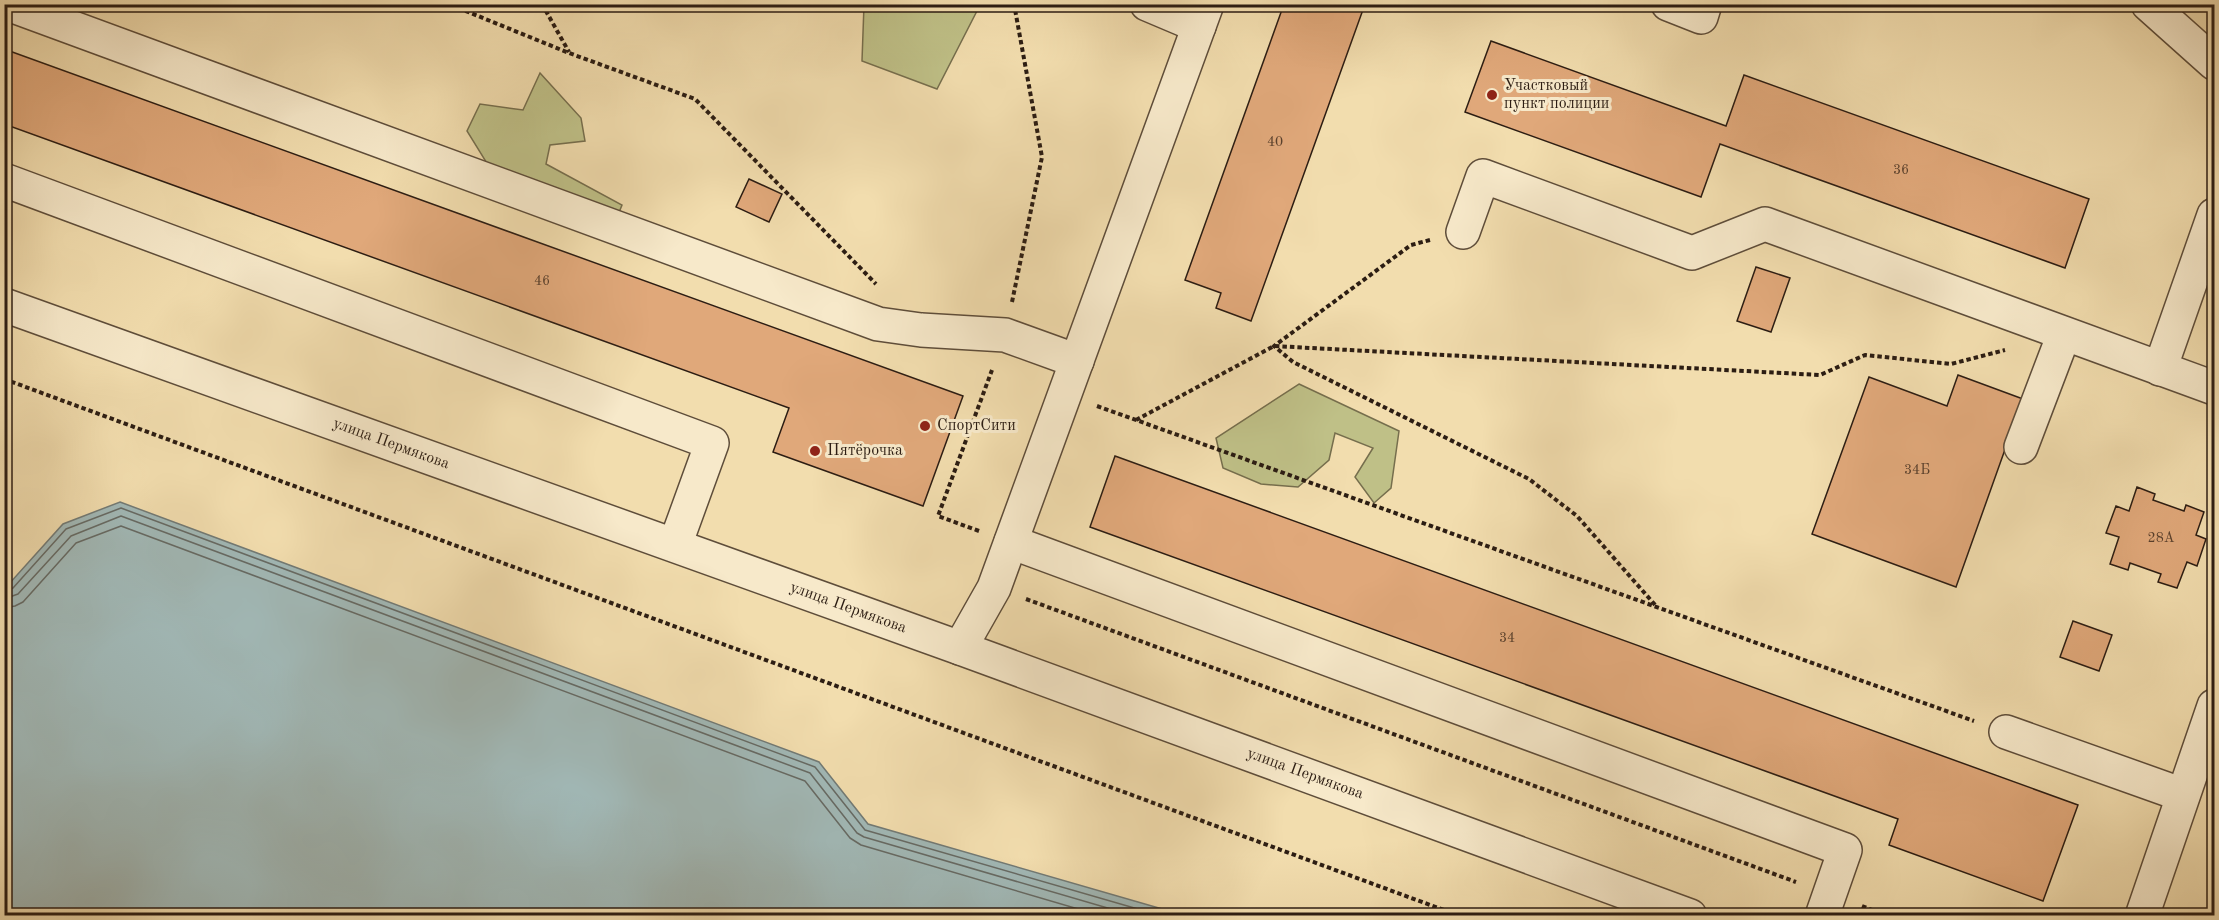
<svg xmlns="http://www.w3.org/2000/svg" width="2219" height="920" viewBox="0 0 2219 920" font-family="'Old Standard TT',serif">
<rect width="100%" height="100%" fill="#f2ddae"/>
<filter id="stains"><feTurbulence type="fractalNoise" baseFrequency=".00333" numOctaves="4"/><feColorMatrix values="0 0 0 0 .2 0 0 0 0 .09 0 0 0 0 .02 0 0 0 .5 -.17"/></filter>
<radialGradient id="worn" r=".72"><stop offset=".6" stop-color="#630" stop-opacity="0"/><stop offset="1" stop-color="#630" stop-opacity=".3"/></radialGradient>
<!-- green -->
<g fill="#bfc087" stroke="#766e4d" stroke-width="1.5">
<polygon points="864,5 864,4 980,5 937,89 862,61"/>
<polygon points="540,73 581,118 585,141 550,145 546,164 622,205 613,227 496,178 467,131 480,104 523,110"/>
<polygon points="1299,384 1399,431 1391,488 1374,503 1355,477 1373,448 1335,433 1329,460 1298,487 1261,484 1223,468 1216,438"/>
</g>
<!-- water -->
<polygon fill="#a1b8b6" stroke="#727a75" stroke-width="1.5" points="120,502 819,762 868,824 1183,915 5,915 5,586 9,584 63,524"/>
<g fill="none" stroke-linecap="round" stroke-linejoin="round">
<!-- shore -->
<g stroke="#666a64" stroke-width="1.5">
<polyline points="4,591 13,588 66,529 121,508 815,767 865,830 1162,916"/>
<polyline points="4,599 18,594 71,536 121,516 810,773 857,833 864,837 1135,916"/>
<polyline points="4,608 15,606 23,602 76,543 121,526 805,781 850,838 861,845 1102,916"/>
</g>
</g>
<!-- building -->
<g fill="#e0a87a" stroke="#2c1d13" stroke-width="1.5">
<polygon points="1284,4 1365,4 1251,321 1216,308 1221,293 1185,280"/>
<polygon points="1491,41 1726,126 1744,75 2089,199 2065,268 1720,144 1701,197 1465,112"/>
<polygon points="4,49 963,396 923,506 773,452 789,408 4,124"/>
<polygon points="749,179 782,194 769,222 736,207"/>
<polygon points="1756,267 1790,278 1771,332 1737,321"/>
<polygon points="1958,375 2023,399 1956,587 1812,534 1869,377 1947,406"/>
<polygon points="1115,456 2078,805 2043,901 1889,845 1898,819 1090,527"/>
<polygon points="2137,487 2155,494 2153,500 2184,511 2186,505 2204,512 2196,535 2206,539 2197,566 2187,562 2177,588 2158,582 2161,574 2130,563 2128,570 2110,564 2119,537 2106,533 2116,506 2129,511"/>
<polygon points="2073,621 2112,635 2099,671 2060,657"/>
</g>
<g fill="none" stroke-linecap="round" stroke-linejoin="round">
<!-- minor casing -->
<g stroke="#5e4d3a" stroke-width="36">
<g id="minor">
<polyline points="8,4 878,324 921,330 1005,335 1077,361"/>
<polyline points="1147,4 1199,26"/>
<polyline points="1668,4 1701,17 1705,4"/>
<polyline points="2148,4 2214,63"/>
<polyline points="4,180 712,443 675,545"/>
<polyline points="1463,232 1483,176 1692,253 1765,224 2214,388"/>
<polyline points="4,305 960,648 1690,916"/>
<polyline points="2160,369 2214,215"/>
<polyline points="2021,447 2064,334"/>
<polyline points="1011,542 1845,850 1822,916"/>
<polyline points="960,648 994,588 1207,4"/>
<polyline points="2006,732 2183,795"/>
<polyline points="2142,916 2214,706"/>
</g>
</g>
<!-- path -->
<g stroke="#2c1d13" stroke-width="4" stroke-dasharray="4.5 3" stroke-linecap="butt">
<polyline points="444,4 451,5 569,53 695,99 876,284"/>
<polyline points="542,4 569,52"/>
<polyline points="1430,240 1411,245 1274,346 1293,362 1529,479 1577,516 1656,606"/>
<polyline points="1012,302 1042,157 1014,4"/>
<polyline points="4,379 1460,916"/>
<polyline points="1097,406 1974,721"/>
<polyline points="1136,420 1274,346 1820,375 1865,355 1951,364 2005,350"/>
<polyline points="979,531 938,516 992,370"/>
<polyline points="1026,599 1796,882"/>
<polyline points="1862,906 1887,916"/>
</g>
<!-- minor -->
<use href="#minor" stroke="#f7e9ca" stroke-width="33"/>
</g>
<!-- markers -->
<g fill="#8f2418" stroke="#f7e9ca" stroke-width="2">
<circle cx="1492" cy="95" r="6"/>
<circle cx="925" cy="426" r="6"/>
<circle cx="815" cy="451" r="6"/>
</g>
<g text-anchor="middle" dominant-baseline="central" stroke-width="6" stroke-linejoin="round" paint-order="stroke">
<!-- number labels -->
<g font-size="14" fill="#59402d">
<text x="1275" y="142">40</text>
<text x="1901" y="170">36</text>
<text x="542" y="281">46</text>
<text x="1917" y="470">34Б</text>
<text x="2161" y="538">28А</text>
<text x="1507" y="638">34</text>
</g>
<!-- poi labels -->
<g font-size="16" fill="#2c1d13" stroke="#f7e9ca" text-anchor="start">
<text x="1504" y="86">Участковый<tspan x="1504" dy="18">пункт полиции</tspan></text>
<text x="937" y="426">СпортСити</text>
<text x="827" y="451">Пятёрочка</text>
</g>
<!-- street labels -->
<g font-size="16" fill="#2c1d13" stroke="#f7e9ca">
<text transform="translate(391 444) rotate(20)">улица Пермякова</text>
<text transform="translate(848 608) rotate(20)">улица Пермякова</text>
<text transform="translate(1305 774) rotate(20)">улица Пермякова</text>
</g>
</g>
<!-- margin -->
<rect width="2219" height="920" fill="none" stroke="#f2ddae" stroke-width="24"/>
<rect x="6" y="6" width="2207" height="908" fill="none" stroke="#2c1d13" stroke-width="3"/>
<rect x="12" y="12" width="2195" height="896" fill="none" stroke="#2c1d13" stroke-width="1.5"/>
<rect width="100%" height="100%" filter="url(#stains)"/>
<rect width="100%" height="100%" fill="url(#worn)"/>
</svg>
